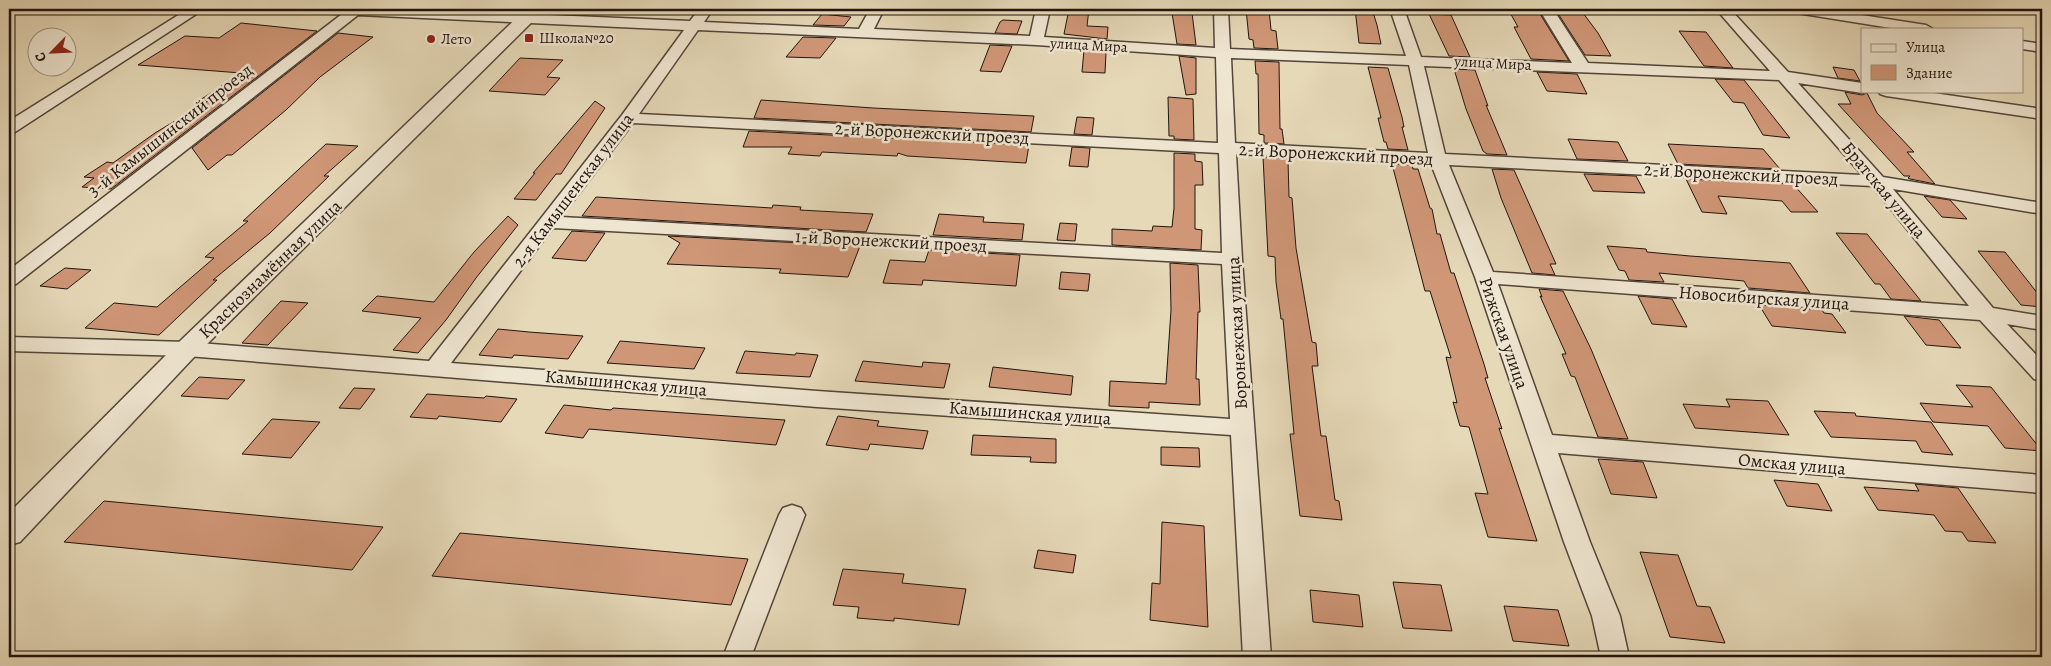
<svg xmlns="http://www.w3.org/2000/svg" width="2051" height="666" viewBox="0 0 2051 666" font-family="Alegreya,serif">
<rect width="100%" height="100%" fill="#e6d9b8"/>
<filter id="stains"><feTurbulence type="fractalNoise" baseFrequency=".004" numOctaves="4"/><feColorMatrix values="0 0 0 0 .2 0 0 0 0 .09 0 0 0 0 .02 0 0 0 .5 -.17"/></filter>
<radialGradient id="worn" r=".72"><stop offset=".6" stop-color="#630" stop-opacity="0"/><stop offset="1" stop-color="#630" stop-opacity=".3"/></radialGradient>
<!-- building -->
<g fill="#d09777" stroke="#21140f">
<polygon points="1069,9 1089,9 1087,26 1108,27 1107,39 1064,34"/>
<polygon points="1246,9 1269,9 1271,30 1276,31 1278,49 1254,48 1253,40 1249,39"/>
<polygon points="1355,9 1372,9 1377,25 1381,44 1359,43"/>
<polygon points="1508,9 1537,9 1569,61 1531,59 1514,27 1518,27"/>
<polygon points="1555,9 1580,9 1598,33 1611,56 1585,55"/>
<polygon points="1172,13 1192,13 1196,45 1177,44"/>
<polygon points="822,14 851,17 844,26 813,25"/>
<polygon points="1429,14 1451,15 1470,57 1449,56"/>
<polygon points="1003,20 1022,21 1017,34 995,33 1000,22"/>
<polygon points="241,23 317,31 111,189 82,187 94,178 84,177 107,162 113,163 155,133 208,101 200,100 241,73 138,65 185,36 219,38"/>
<polygon points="1679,31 1706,32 1733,68 1704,66"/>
<polygon points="338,33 373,37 320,77 286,110 232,155 227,155 208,170 192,148"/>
<polygon points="803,37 836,38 820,58 786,57"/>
<polygon points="990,45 1012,46 1001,72 980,71"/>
<polygon points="1084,50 1106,52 1105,73 1082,72"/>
<polygon points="1179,56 1196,58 1196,94 1186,95"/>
<polygon points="520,58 563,60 547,77 560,78 545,95 489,91"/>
<polygon points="1255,61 1279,62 1280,129 1282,129 1284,144 1264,143 1264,135 1259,134 1258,74 1256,74"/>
<polygon points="1368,67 1388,68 1402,117 1404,127 1402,127 1408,150 1388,149 1386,142 1384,142 1378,118 1381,118"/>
<polygon points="1833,67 1854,70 1860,81 1838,78"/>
<polygon points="1454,69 1475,70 1488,106 1486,105 1507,155 1487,154 1483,151 1466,109"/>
<polygon points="1537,72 1577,74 1587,94 1547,91"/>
<polygon points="1715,79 1744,80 1790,138 1763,135 1744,103 1733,102"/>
<polygon points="1845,92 1862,95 1867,93 1877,113 1914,152 1907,152 1935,184 1910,179 1908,178 1910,176 1904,176 1838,104 1851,104"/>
<polygon points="1168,97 1193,99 1194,140 1174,139 1174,136 1169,136"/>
<polygon points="761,100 873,108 1034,116 1031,132 754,118"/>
<polygon points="595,101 605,108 561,174 556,174 536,200 514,199 535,173 533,173"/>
<polygon points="1077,117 1094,118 1092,135 1074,134"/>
<polygon points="749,131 1029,145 1026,163 907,156 898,153 897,156 822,152 820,156 788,154 792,147 743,147"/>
<polygon points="1568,139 1618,142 1628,161 1577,159"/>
<polygon points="326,144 358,146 324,176 329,176 270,233 213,280 217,280 159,335 85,328 114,303 157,307 214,258 205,257 248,221 243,221"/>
<polygon points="1668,144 1763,149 1780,169 1678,164"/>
<polygon points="1072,147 1090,148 1088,167 1069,166"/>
<polygon points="1174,153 1195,154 1195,161 1202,162 1203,185 1195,185 1195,229 1202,230 1201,250 1112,245 1112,229 1152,231 1153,226 1172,227 1174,208"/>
<polygon points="1263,157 1286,158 1288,160 1289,197 1292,198 1296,248 1312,342 1316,343 1318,366 1312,366 1321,436 1326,436 1335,500 1339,501 1342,520 1300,516 1290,434 1294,434 1283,319 1281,319 1276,282 1275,257 1268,256"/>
<polygon points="1392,164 1412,165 1413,169 1418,169 1430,208 1432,209 1437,234 1440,234 1451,273 1454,273 1484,364 1488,378 1485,378 1502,429 1499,428 1537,541 1488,537 1475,493 1488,494 1469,427 1460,426 1453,402 1457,403 1446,357 1451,358 1430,291 1425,291"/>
<polygon points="1492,169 1514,170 1556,264 1550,264 1555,275 1532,273 1501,198"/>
<polygon points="1584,174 1636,176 1645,193 1593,191"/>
<polygon points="1686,179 1793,184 1818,212 1791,212 1782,201 1718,196 1727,214 1702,212"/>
<polygon points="1924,196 1950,200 1967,219 1942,217"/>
<polygon points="596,197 772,208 773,205 801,207 800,210 873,214 866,232 582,216"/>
<polygon points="939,214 984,217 983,222 1024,224 1022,240 933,235"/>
<polygon points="508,216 518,225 476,278 446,320 418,353 393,350 421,318 362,311 377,296 434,302 474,252"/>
<polygon points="1060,223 1077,224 1075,241 1057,240"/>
<polygon points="572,231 605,233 586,261 552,258"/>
<polygon points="1836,233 1867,234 1921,301 1891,299 1880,284 1875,284"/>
<polygon points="668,236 860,246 848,277 779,273 781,269 667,264 680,243"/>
<polygon points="1607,246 1646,249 1647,252 1690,256 1790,263 1810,293 1748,288 1744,281 1659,273 1664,282 1629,280 1625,271 1619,270"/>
<polygon points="929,250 1020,255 1016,286 923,280 922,285 883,283 890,260 925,262"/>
<polygon points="1978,251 2005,252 2042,299 2042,307 2021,305"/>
<polygon points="1170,263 1198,265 1200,312 1198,312 1196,379 1199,379 1200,405 1149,402 1149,408 1109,406 1110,381 1166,384 1171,310"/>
<polygon points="65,268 91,270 67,289 40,286"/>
<polygon points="1061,272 1090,274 1088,291 1059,289"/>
<polygon points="1539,289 1563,291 1591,349 1628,439 1598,437 1575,377 1571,376 1562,354 1566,354 1540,296 1542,297"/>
<polygon points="1638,296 1672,299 1687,327 1652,324"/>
<polygon points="281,301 308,303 268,345 242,343"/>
<polygon points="1759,305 1822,310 1824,313 1832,314 1846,333 1772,326"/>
<polygon points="1904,316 1939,320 1961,348 1926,345"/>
<polygon points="498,329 529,332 583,336 568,359 514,355 512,358 479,355"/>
<polygon points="620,341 680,346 705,348 694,369 607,363"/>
<polygon points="745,351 795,355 796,353 818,355 810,377 736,373"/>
<polygon points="863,361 922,367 923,362 950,364 944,388 855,381"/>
<polygon points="993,367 1073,376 1071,395 989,387"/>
<polygon points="199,377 245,380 228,399 181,396"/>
<polygon points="1956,385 1991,387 2042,451 2005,448 1988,426 1933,422 1920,403 1973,407"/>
<polygon points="354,388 375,389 360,409 339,408"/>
<polygon points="427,394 484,398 486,396 517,399 501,422 439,416 437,419 410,417"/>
<polygon points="1726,399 1768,401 1789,435 1695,428 1683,404 1730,407"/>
<polygon points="564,405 611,410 613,408 785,420 776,445 589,429 583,438 545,433"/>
<polygon points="1814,411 1855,413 1856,416 1931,422 1953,455 1922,452 1916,441 1831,437"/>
<polygon points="838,416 879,421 877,426 928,431 923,449 870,444 868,450 826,445"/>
<polygon points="272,419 320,422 291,458 242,454"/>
<polygon points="973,435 1056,439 1056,463 1030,462 1031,457 971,455"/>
<polygon points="1161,447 1199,448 1200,467 1161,465"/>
<polygon points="1598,459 1643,462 1657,498 1611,494"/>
<polygon points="1774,480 1818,484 1832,511 1787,506"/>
<polygon points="1915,484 1958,488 1996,543 1968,541 1962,532 1945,531 1934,515 1878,510 1864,487 1919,491"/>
<polygon points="104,501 383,527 352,570 64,542"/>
<polygon points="1162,522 1204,526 1208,627 1150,620 1152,583 1160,584"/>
<polygon points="460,533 748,559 731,605 432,576"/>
<polygon points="1038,550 1076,555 1073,573 1034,568"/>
<polygon points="1640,552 1678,555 1697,606 1710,607 1725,643 1670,637"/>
<polygon points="843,569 904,574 902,583 966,589 959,625 894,618 894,621 857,618 859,607 833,605"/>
<polygon points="1393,582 1441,585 1452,631 1403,628"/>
<polygon points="1310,590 1359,595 1363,627 1313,622"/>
<polygon points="1504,606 1558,610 1569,646 1513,641"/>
</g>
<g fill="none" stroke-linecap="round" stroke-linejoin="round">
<!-- minor casing -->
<g stroke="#524539" stroke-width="3">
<g id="minor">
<polygon points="188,9 204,9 15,132 9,133 9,121"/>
<path d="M307 9H404L690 21 699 9H713L704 22 859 29 870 9H884L874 29 1030 36 1036 9H1050L1044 37 1215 48 1214 9H1228L1230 49 1406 56 1390 9H1404L1421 57 1572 63 1539 9H1553L1588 63 1770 71 1716 9H1730L1788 72 1862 83V91H1868L1862 93 1798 83 1883 177 2042 203V214L1893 189 1993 308 2042 316V330L2007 324 2042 361V381L2034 379 1980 320 1498 284 1552 435 2042 475V493L1558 453 1590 542 1620 616 1629 657H1601L1592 616 1564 542 1475 277 1431 164 1236 154 1242 259 1271 657H1243L1231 435 817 407 187 356 9 351V337L187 342 429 361 622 115 684 30 358 15 16 284 9 286V270L342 14 314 13ZM698 30 1036 45 1216 57 1218 143 639 114ZM1231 58 1409 65 1428 153 1235 143ZM1424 66 1779 80 1862 175 1445 154ZM633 123 1219 153 1222 253 561 217ZM1449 165 1872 186 1969 306 1493 272ZM553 228 1222 264 1230 419 817 391 451 363Z"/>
<polygon points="1790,9 1823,9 1926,25 1933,29 1897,29 1797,13"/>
<polygon points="2022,41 2042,44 2042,52 2022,49"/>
<polygon points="1878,91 1920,91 2042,109 2042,119 1886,96 1880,94"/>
<polygon points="792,505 801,508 805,515 751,657 723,657 779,515 783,508"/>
</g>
</g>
<!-- tertiary casing -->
<g stroke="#524539" stroke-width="3">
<polygon id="tertiary" points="526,9 545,9 196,355 20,542 9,545 9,513 178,343"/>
</g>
<!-- minor -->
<use href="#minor" fill="#efe6d1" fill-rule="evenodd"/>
<!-- tertiary -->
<use href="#tertiary" fill="#efe6d1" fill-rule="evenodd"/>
</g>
<!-- markers -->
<g fill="#8f2418" stroke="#efe6d1" stroke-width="2">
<rect x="524" y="33" width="10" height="10" rx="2.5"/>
<circle cx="431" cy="39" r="5"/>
</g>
<g text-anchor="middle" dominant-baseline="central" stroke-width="5" stroke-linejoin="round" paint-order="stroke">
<!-- far-poi labels -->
<g font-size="15" fill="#21140f" stroke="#efe6d1" text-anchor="start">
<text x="539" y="38">Школа№20</text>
<text x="441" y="39">Лето</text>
</g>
<!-- far-street labels -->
<g font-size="15" fill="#21140f" stroke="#efe6d1">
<text transform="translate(1089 45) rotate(3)">улица Мира</text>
<text transform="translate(1493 63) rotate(3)">улица Мира</text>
</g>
<!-- street labels -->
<g font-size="18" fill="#21140f" stroke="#efe6d1">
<text transform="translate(170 130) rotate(-38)">3-й Камышинский проезд</text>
<text transform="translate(932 133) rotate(3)">2-й Воронежский проезд</text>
<text transform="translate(1336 154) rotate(3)">2-й Воронежский проезд</text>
<text transform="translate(1741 174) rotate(3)">2-й Воронежский проезд</text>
<text transform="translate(573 190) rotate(-53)">2-я Камышенская улица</text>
<text transform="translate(1884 190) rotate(50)">Братская улица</text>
<text transform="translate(891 241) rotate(3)">1-й Воронежский проезд</text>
<text transform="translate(270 269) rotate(-44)">Краснознамённая улица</text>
<text transform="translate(1764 298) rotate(4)">Новосибирская улица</text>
<text transform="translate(1237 333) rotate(-93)">Воронежская улица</text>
<text transform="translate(1504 333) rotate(71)">Рижская улица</text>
<text transform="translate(626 383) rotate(5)">Камышинская улица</text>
<text transform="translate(1030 413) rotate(4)">Камышинская улица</text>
<text transform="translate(1792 464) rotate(5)">Омская улица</text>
</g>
</g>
<!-- margin -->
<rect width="2051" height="666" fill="none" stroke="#e6d9b8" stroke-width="30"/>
<rect x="10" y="10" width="2031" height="646" fill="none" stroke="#21140f" stroke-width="2.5"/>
<rect x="15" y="15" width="2021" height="636" fill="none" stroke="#21140f"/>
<!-- legend -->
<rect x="1861" y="28" width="162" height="65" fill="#efe6d1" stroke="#9d9283"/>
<rect x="1871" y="44" width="25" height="8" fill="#efe6d1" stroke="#9d9283"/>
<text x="1906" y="52" font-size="15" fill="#21140f">Улица</text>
<rect x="1871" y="65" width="25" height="15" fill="#d09777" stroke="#9d9283"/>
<text x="1906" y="78" font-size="15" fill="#21140f">Здание</text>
<!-- north arrow -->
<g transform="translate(52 52) rotate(246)"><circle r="24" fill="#efe6d1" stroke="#9d9283"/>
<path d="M0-4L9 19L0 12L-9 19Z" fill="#8f2418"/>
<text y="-8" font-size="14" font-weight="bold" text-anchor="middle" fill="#21140f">С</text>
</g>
<rect width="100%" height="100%" filter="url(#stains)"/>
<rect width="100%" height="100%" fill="url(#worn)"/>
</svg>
